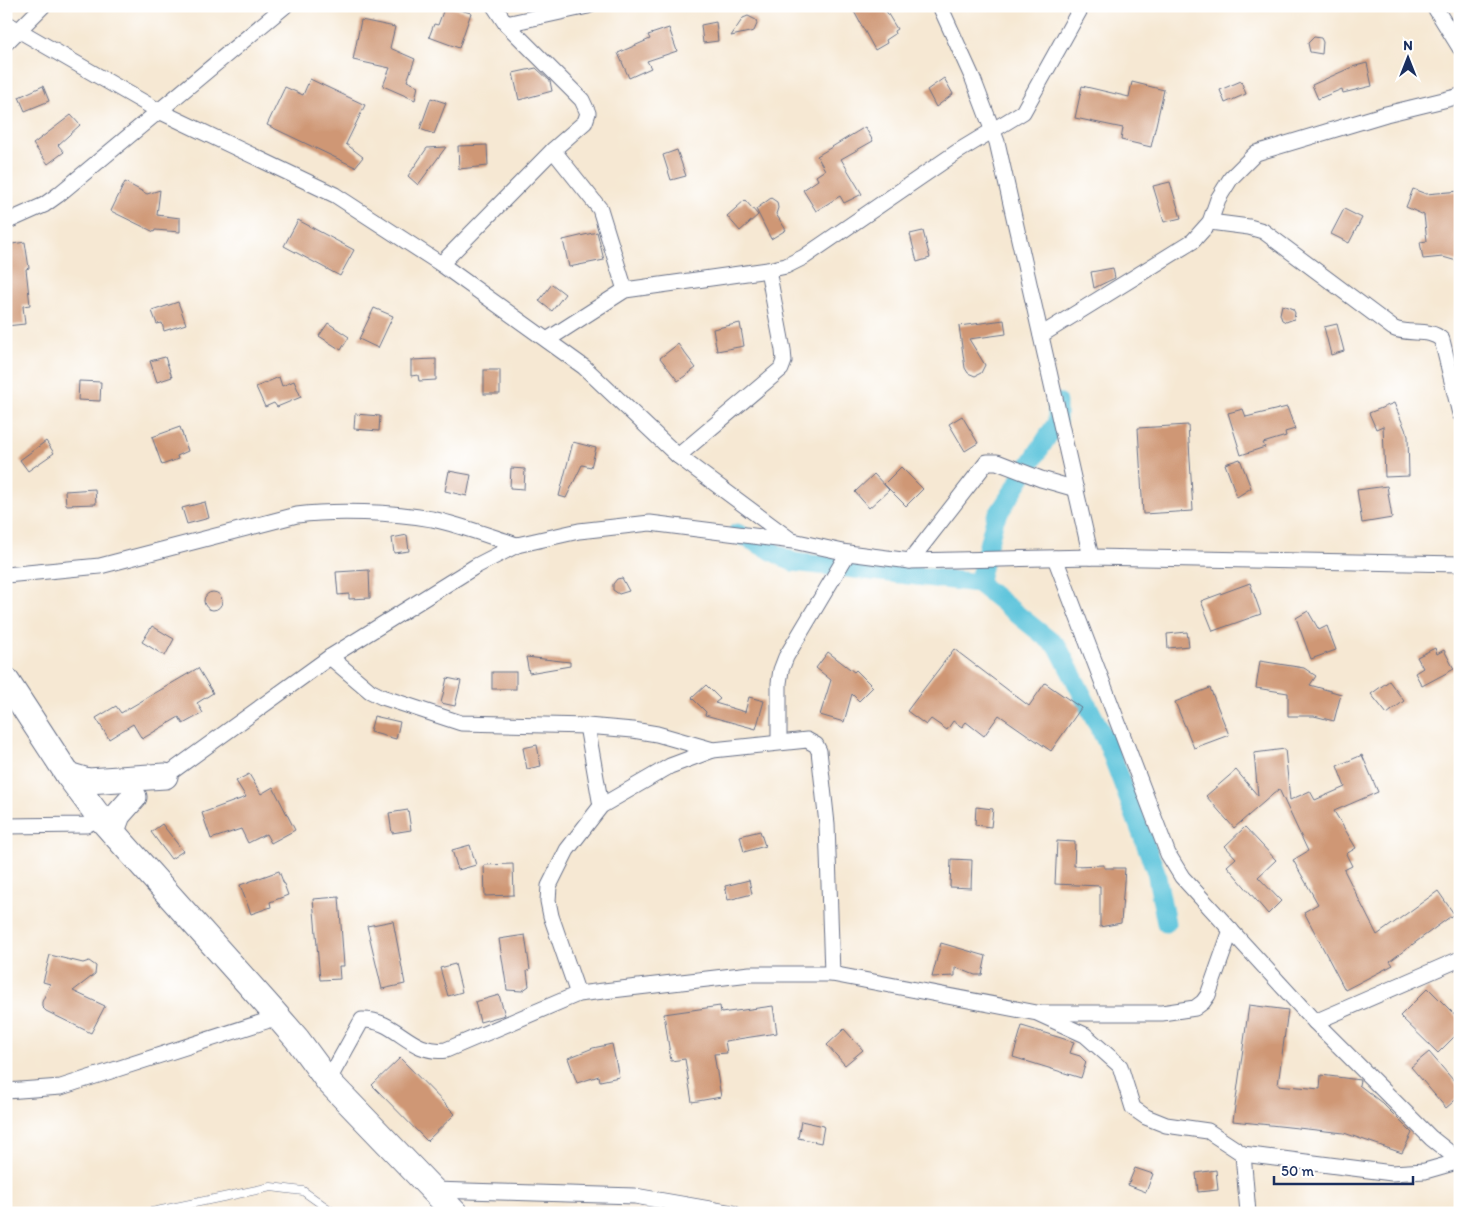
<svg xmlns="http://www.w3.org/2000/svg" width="1466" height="1219" viewBox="0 0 1466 1219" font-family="Itim,sans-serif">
<rect width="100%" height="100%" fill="#fff"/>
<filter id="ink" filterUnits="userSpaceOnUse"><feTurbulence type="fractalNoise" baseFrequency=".02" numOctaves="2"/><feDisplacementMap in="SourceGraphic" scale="10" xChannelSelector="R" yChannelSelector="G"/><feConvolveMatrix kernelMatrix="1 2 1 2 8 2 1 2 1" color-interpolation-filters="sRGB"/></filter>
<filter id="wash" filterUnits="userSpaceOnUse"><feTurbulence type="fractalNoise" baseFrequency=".0096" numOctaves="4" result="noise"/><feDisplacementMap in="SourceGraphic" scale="20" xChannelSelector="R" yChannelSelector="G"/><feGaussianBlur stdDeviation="1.12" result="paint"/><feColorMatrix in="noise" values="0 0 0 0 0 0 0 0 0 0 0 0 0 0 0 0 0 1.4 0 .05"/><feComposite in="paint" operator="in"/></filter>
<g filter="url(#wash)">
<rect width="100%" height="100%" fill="#f6e8d3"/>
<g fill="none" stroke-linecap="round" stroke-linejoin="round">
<!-- canal -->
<g stroke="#5fc5dc" stroke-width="19">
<polyline points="737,533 793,562 978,583 1058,647 1108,745 1156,872 1166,923"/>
<polyline points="978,583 995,519 1057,422 1057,402"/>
</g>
</g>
<g id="blocks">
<!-- building -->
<g fill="#cf9775">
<polygon points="445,6 471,13 459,48 429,37 434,24 438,25"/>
<polygon points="851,6 883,6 897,29 894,31 895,34 886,40 887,43 875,50"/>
<polygon points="748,16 756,20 757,24 754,31 731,36 743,18"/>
<polygon points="361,20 395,27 390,48 415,59 407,81 418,86 415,100 383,86 390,68 353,60"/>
<polygon points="716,22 718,41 703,43 701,25"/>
<polygon points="669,28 677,51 647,61 651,68 629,78 618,53 650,39 648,35"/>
<polygon points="1314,37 1321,38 1323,42 1322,54 1310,52 1308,43"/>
<polygon points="1367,63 1372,86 1343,93 1342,89 1318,99 1312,85 1352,67"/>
<polygon points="536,68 550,81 552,91 519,100 513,73"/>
<polygon points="944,78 953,94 936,107 927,90"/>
<polygon points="310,79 365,105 346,144 363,157 355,167 267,125 285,87 303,95"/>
<polygon points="1241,81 1246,94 1225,103 1220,90"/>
<polygon points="1132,82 1164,90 1151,147 1121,140 1123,128 1075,118 1082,86 1129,97"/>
<polygon points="43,86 49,101 25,111 19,97"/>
<polygon points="431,98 446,103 434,134 420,129"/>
<polygon points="71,115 80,125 58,145 64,152 48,164 33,144"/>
<polygon points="865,127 873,141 841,159 862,194 844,203 840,196 816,211 803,190 818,180 816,176 825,170 817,156"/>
<polygon points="487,145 488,166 459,169 458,146"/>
<polygon points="446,147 418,185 408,176 427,148"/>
<polygon points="677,150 686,176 671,180 663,155"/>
<polygon points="125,182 147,194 160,190 157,215 180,218 180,232 155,230 154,232 111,211"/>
<polygon points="1170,182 1181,218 1164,222 1153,186"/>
<polygon points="1413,189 1426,194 1460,191 1460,262 1443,257 1423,259 1420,242 1427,241 1424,215 1406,207"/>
<polygon points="771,198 777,202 778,208 776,214 786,230 771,239 756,209"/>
<polygon points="745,200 758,215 740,231 727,216"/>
<polygon points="1344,209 1362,218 1349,243 1331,234"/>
<polygon points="298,220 354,250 340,276 284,246"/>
<polygon points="923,231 930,258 917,262 910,234"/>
<polygon points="597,232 604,260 569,267 563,240"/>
<polygon points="25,242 29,268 26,269 30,305 23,306 25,324 6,326 6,245"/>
<polygon points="1113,268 1115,278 1094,288 1091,272"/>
<polygon points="552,284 565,294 552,311 539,301"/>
<polygon points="178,302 186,324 164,331 162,323 157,324 152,311"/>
<polygon points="1282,305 1293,309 1295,313 1294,319 1286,322 1282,320 1280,314"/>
<polygon points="374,308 393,316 378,348 359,339"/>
<polygon points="1004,320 1006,334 969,339 985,365 981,373 975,376 968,373 965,368 959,326"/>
<polygon points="328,323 349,337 341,350 319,336"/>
<polygon points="740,323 744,346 717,351 713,329"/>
<polygon points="1337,324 1344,351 1331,355 1324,327"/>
<polygon points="678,344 696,368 678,381 660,358"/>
<polygon points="165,357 172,377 157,382 150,361"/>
<polygon points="436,359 436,380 419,381 418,375 411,376 411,360"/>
<rect x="484" y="370" width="16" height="24"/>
<polygon points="279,377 282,386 294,381 301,397 277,407 274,403 265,407 256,387"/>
<polygon points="79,381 101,382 100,401 78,400"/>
<polygon points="1394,403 1408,436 1409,476 1385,477 1383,426 1376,429 1369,413"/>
<polygon points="1287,407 1295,429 1285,432 1286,436 1263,443 1265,447 1241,455 1228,413 1243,409 1246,417"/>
<polygon points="355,414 380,416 379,431 354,429"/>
<polygon points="962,416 978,443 965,451 949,424"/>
<polygon points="1188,425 1193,511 1143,514 1138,428"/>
<polygon points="180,427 188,451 177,456 178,459 162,465 152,437"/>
<polygon points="46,441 54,453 28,471 20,460"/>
<polygon points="573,442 596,448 591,467 582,465 566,498 559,496"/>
<polygon points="1240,459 1251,488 1237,497 1225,464"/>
<polygon points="901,467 923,489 906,506 884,484"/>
<polygon points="511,468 525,469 524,489 510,488"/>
<polygon points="449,471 471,475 467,496 445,491"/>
<polygon points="874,474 889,490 869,508 855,492"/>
<polygon points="1387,486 1392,518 1362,523 1357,490"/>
<polygon points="95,489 96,504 66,505 65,491"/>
<polygon points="205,502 209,518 187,524 182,508"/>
<polygon points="407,535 409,551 394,553 392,538"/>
<polygon points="369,570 370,598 349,599 349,594 338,595 336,572"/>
<polygon points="622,578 629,591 619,594 613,590 613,584 617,579"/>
<polygon points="1250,583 1261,614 1213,631 1201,601"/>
<circle cx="213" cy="601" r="9"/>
<polygon points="1308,611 1319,630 1327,626 1336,650 1311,659 1296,618"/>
<polygon points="152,626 174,639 165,656 142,642"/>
<polygon points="1187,632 1189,646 1168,648 1167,634"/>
<polygon points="1435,648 1437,654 1444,650 1454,669 1422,686 1415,673 1423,668 1417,657"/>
<polygon points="954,649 1029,706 1045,683 1081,708 1051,751 999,715 984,736 966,722 962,727 953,721 947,730 931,719 926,725 907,711"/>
<polygon points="828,652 854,672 856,670 873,687 859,701 852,694 844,722 820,715 831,680 816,668"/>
<polygon points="526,657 570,662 570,666 529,673"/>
<polygon points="1260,661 1304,668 1316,676 1310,685 1341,694 1334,721 1314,716 1288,716 1288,693 1256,688"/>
<polygon points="198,668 213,693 197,703 203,713 183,724 179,717 142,739 133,724 109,739 96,718 116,706 121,713"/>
<rect x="492" y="672" width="24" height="17"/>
<polygon points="447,678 461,681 455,706 441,703"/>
<polygon points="1389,681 1404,701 1387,714 1371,694"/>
<polygon points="706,685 720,699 715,703 745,712 749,697 764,701 756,729 705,715 706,712 692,698"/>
<polygon points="1210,688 1229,735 1194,748 1175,702"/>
<polygon points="374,716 400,722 396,739 370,732"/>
<polygon points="537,745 541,766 527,769 523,748"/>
<polygon points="1285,749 1290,800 1310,791 1315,800 1345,787 1337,766 1362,755 1378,792 1334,811 1356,848 1346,854 1352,866 1344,870 1377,935 1438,891 1454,914 1390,961 1393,965 1345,990 1304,912 1318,904 1293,860 1308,851 1279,789 1234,828 1206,796 1236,770 1258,796 1254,753"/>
<polygon points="249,774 261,794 273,787 295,830 271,843 266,834 248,843 241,829 211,839 202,813 246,797 236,781"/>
<polygon points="976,807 993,809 991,827 975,825"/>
<polygon points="408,810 411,830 392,833 389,813"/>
<polygon points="162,824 183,851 171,859 151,832"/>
<polygon points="1245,827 1276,860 1258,877 1281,901 1268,914 1227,866 1236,858 1225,846"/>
<polygon points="760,831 765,846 744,852 740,836"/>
<polygon points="1057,841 1075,842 1074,866 1104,865 1104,868 1125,868 1121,923 1100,927 1100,886 1055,884"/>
<polygon points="470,845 476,865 458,870 452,850"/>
<polygon points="951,859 972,860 971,888 950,887"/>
<polygon points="513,864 514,895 485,896 484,865"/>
<polygon points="279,871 288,895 270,902 271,907 251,914 240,885"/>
<polygon points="749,880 752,894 728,900 725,886"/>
<polygon points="339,897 344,966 339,966 340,979 320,980 313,899"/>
<polygon points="393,921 405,984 382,989 367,926"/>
<polygon points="525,935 530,970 527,971 529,986 522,991 507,990 499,939"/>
<polygon points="941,943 986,956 982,975 975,975 955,967 955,976 932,977"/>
<polygon points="50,955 83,963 89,961 96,966 95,974 73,991 105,1006 91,1033 46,1011 42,1007 42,1002 50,984 43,982"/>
<polygon points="455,964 462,992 448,996 440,968"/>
<polygon points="1428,988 1460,1020 1460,1031 1438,1053 1400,1016"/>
<polygon points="499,995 505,1015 480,1022 475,1002"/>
<polygon points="1249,1005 1288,1010 1278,1085 1320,1089 1321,1075 1360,1080 1359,1085 1382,1103 1412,1133 1402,1153 1344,1133 1233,1121"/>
<polygon points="720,1006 721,1013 773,1006 777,1033 725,1041 727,1053 714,1054 721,1097 692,1102 685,1059 671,1061 664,1014"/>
<polygon points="1022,1026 1074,1042 1070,1053 1080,1056 1086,1062 1081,1078 1013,1057"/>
<polygon points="844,1029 863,1050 845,1065 827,1045"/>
<polygon points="612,1044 619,1077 600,1081 599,1076 577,1083 568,1058 593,1048"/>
<polygon points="1429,1052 1460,1088 1460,1096 1446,1108 1411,1067"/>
<polygon points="400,1058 455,1114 427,1141 372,1085"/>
<polygon points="801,1121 824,1126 821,1143 798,1138"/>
<polygon points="1135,1168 1153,1174 1146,1192 1128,1185"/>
<polygon points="1216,1170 1218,1190 1198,1192 1196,1173"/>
</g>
</g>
</g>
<g filter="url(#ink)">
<use href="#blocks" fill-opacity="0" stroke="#687087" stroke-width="1"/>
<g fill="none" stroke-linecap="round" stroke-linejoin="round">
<!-- service casing -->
<g stroke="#687087" stroke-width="9">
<polyline id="service" points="147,1213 271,1187 303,1191 334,1213"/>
</g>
<!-- minor casing -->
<g stroke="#687087" stroke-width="17">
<g id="minor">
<polyline points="494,6 506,24 582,100 588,113 585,122 553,150 600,209 625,290"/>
<polyline points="940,6 973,79 997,142 1091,557"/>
<polyline points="1434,6 1460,48"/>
<polyline points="6,23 159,111 335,195 441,264 584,367 678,456 791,540"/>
<polyline points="506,24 588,6"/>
<polyline points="6,43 43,6"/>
<polyline points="6,222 44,205 58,195 285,6"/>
<path d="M1210 222 1249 227 1263 231 1393 328C1408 336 1429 327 1442 340L1460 414"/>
<polyline points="441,264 553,150"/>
<polyline points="1041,335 1193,241 1210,222 1218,199 1231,178 1256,153 1386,114 1460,96"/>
<polyline points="547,340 625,290 768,270 786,266 804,257 957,152 1023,112 1082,6"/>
<polyline points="678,456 781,369 784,361 783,350 768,270"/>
<polyline points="1055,558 1168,854 1182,877 1315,1022 1431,1138 1460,1161"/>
<polyline points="910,561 987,462 997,462 1041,479 1076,489"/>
<path d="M6 575 100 566 297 515C335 510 393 512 432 519 460 525 489 536 517 545"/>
<polyline points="330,657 370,691 382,697 461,723 587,726 633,730 657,734 713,750"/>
<polyline points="587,726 601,806"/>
<polyline points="779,742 779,683 781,670 786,657 848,553"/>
<polyline points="160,780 330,657 476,566 517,545 579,531 650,523 793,541 848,553 910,561 1091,557 1460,564"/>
<polyline points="6,826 86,825 107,814"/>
<polyline points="578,994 551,916 548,901 549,886 567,850 601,806 670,766 713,750 807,740 816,745 819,751 827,824 832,974"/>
<polyline points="1042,1013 1162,1013 1195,1008 1203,1002 1208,995 1231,930"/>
<polyline points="1315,1022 1460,959"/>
<path d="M328 1081 362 1020C397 1019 409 1055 446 1050L578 994 750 974H832L1037 1013 1085 1035 1120 1066 1133 1108 1146 1117 1166 1125 1208 1131 1243 1154 1392 1173 1425 1171 1460 1161"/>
<polyline points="6,1091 61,1087 266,1021"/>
<polyline points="1243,1154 1248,1213"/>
<polyline points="434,1190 635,1196 733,1213"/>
</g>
</g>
<!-- primary casing -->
<g stroke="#687087" stroke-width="27">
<g id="primary">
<polyline points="6,680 68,775 100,818 271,1009 297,1039 328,1081 455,1213"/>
<polyline points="68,775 88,781 165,776"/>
<polyline points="112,831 118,815 134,797"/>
</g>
</g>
<!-- service -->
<use href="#service" stroke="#fff" stroke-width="8"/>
<!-- minor -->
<use href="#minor" stroke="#fff" stroke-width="15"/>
<!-- primary -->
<use href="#primary" stroke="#fff" stroke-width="25"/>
</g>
</g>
<!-- margin -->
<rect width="1466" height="1219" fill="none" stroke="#fff" stroke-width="25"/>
<!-- north arrow -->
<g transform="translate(1408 58)" stroke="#ffffff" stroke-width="4" paint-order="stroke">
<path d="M0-4L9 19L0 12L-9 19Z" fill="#1b2f5e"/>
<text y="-8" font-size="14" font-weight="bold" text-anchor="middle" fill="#1b2f5e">N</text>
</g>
<!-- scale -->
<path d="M1274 1176v8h139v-8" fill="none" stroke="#1b2f5e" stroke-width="2.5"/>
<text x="1281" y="1176" font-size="15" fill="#1b2f5e" stroke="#ffffff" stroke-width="4" paint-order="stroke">50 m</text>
</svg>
